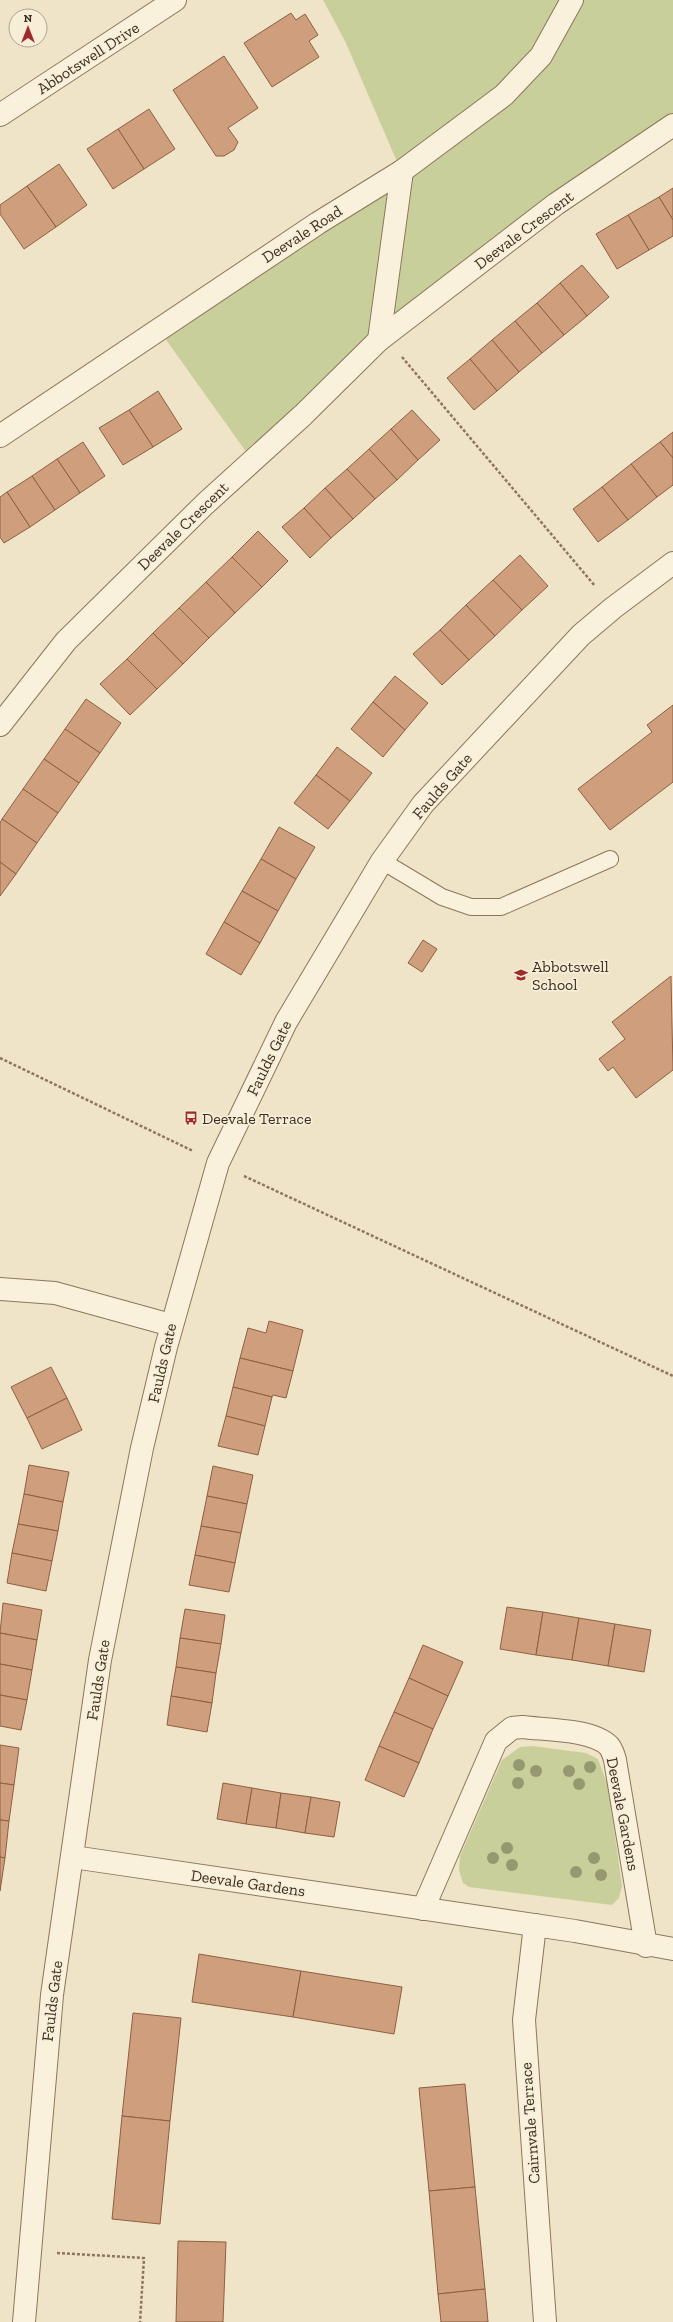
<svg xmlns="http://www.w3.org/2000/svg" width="673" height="2322" viewBox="0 0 673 2322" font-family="'Zilla Slab',serif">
<rect width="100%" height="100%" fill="#f0e4c8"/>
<!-- green -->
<g fill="#c9cf9b">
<polygon points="323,0 673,0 673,125 556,204 252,460 159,330 401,171 345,41"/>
<polygon points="532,1746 586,1753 598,1759 608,1786 622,1886 619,1898 612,1905 469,1887 463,1883 459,1870 460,1856 502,1760 520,1747"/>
</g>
<!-- building -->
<g fill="#cf9f7d" stroke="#8d5f41">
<polygon points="291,13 296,20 305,14 318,35 309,41 319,57 272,87 244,43"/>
<polygon points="224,56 258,108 228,128 238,142 234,150 224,156 216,156 173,90"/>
<polygon points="149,109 175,149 144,169 118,129"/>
<polygon points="118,129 144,169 113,189 87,149"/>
<polygon points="59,164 87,205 56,227 27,186"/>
<polygon points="27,186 56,227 24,249 0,214 0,205"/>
<polygon points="673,188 673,220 659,197"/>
<polygon points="659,197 673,220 673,236 649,250 628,215"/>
<polygon points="628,215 649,250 617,269 596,234"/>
<polygon points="582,265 609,297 587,316 560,283"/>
<polygon points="560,283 587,316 564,335 537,303"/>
<polygon points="537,303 564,335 542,353 515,321"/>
<polygon points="515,321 542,353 519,372 492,340"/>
<polygon points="492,340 519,372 497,391 470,359"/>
<polygon points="470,359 497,391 474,410 447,378"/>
<polygon points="158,391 182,429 153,447 129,410"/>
<polygon points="129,410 153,447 123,465 99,428"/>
<polygon points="412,410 440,440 418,460 391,429"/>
<polygon points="391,429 418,460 397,480 369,449"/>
<polygon points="673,432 673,458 660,442"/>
<polygon points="83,442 105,476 80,493 57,459"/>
<polygon points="660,442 673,458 673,485 657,497 631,464"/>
<polygon points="369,449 397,480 375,499 347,469"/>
<polygon points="57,459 80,493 55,510 32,476"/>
<polygon points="631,464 657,497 628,520 602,487"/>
<polygon points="347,469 375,499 353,519 325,488"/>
<polygon points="32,476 55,510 30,527 7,492"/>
<polygon points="602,487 628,520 598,542 573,509"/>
<polygon points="325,488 353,519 331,538 304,508"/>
<polygon points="7,492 30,527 4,543 0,537 0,497"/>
<polygon points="304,508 331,538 310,558 282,527"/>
<polygon points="258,531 288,561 262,587 232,557"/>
<polygon points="520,555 548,586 522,610 493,580"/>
<polygon points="232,557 262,587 235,613 206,582"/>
<polygon points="493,580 522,610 495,636 466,605"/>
<polygon points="206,582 235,613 209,638 179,608"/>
<polygon points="466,605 495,636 469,660 440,630"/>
<polygon points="179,608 209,638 183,664 153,633"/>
<polygon points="440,630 469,660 442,685 413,654"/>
<polygon points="153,633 183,664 157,689 127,659"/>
<polygon points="127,659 157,689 130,715 100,684"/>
<polygon points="395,676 428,703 405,730 373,702"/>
<polygon points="86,699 121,723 100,753 65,729"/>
<polygon points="373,702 405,730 383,757 351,729"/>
<polygon points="673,705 673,782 610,830 578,789 652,732 647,725"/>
<polygon points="65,729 100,753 79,783 44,759"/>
<polygon points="337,747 372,773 350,801 316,775"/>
<polygon points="44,759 79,783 58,813 23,789"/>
<polygon points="316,775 350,801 328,829 294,803"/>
<polygon points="23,789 58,813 37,843 2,819"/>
<polygon points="2,819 37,843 16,874 0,862 0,823"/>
<polygon points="279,827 315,847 296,879 261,859"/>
<polygon points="261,859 296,879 278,911 242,891"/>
<polygon points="0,862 16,874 0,896"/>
<polygon points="242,891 278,911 260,943 224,922"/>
<polygon points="224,922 260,943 241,975 206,954"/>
<polygon points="423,940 437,949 422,972 408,963"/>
<polygon points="671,976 673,1070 636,1098 613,1067 608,1071 599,1059 625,1039 612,1022"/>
<polygon points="269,1321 303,1330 293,1371 240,1358 248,1328 266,1333"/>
<polygon points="240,1358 293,1371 286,1398 273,1395 272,1397 233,1387"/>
<polygon points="51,1367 67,1398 27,1418 11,1387"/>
<polygon points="233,1387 272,1397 265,1426 226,1416"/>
<polygon points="67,1398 82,1430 42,1449 27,1418"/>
<polygon points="226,1416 265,1426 258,1455 218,1446"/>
<polygon points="29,1465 69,1472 63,1502 24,1494"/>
<polygon points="213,1466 253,1475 247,1504 207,1496"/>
<polygon points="24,1494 63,1502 58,1531 18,1524"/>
<polygon points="207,1496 247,1504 241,1533 201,1526"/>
<polygon points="18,1524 58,1531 52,1561 12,1553"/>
<polygon points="201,1526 241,1533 235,1563 195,1555"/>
<polygon points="12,1553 52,1561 46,1591 7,1583"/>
<polygon points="195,1555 235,1563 229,1592 189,1585"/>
<polygon points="3,1603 42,1610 37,1640 0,1633"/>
<polygon points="507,1607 543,1612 536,1655 500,1649"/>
<polygon points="185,1609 225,1615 221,1644 180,1638"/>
<polygon points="543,1612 579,1618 572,1660 536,1655"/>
<polygon points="579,1618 615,1624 608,1666 572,1660"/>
<polygon points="615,1624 651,1630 644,1672 608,1666"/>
<polygon points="0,1633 37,1640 32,1670 0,1664"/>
<polygon points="180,1638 221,1644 216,1673 176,1667"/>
<polygon points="423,1645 463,1662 448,1696 409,1678"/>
<polygon points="0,1664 32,1670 27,1700 0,1695"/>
<polygon points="176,1667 216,1673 212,1703 171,1696"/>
<polygon points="409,1678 448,1696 433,1729 394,1712"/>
<polygon points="0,1695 27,1700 21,1730 0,1726"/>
<polygon points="171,1696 212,1703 207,1732 167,1725"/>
<polygon points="394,1712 433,1729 419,1763 379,1746"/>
<polygon points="0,1745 19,1748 14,1785 0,1783"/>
<polygon points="379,1746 419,1763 404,1797 365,1780"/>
<polygon points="0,1783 14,1785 9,1821 0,1820"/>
<polygon points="223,1783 252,1788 246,1824 217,1819"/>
<polygon points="252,1788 281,1793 276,1828 246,1824"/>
<polygon points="281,1793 311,1797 305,1833 276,1828"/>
<polygon points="311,1797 340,1802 334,1837 305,1833"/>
<polygon points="0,1820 9,1821 5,1858 0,1857"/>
<polygon points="0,1857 5,1858 0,1891"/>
<polygon points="199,1954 301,1971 293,2017 192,2002"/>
<polygon points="301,1971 402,1987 394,2034 293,2017"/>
<polygon points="133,2013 181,2018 170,2121 122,2116"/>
<polygon points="465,2084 475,2187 429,2191 419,2088"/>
<polygon points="122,2116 170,2121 160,2224 112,2219"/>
<polygon points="475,2187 485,2289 438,2294 429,2191"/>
<polygon points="178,2241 226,2242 223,2322 176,2322"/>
<polygon points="485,2289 488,2322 441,2322 438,2294"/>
</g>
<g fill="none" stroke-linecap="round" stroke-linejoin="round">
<!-- service casing -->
<g stroke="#8d765c" stroke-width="18">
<polyline id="service" points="382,861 442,897 471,907 501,907 610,859"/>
</g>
<!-- minor casing -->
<g stroke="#8d765c" stroke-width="24">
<g id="minor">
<polyline points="379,340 402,171"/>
<polyline points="0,436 318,223 402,171 504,95 541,56 572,0"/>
<polyline points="0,725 66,641 205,504 303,415 379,340 556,204 673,125"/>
<polyline points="0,1289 55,1293 171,1325"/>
<polyline points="73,1857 575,1931 673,1949"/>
<path d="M423 1909 496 1741 512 1728 522 1727C545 1730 592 1729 609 1746 612 1750 614 1756 615 1760L646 1946"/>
<polyline points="535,1925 524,2020 545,2322"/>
</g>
</g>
<!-- tertiary casing -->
<g stroke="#8d765c" stroke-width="24">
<g id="tertiary">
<polyline points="0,115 175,0"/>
<polyline points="24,2322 52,1995 100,1660 142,1448 166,1347 218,1163 286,1022 382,861 423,804 581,635 613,608 673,563"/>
</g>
</g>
<!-- path -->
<g stroke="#8d765c" stroke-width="2.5" stroke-dasharray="3 2" stroke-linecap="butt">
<polyline points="402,357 595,586"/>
<polyline points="0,1058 193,1151"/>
<polyline points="244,1176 673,1376"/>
<polyline points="57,2253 144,2258 140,2322"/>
</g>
<!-- service -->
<use href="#service" stroke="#faf1dc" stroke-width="16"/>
<!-- minor -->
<use href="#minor" stroke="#faf1dc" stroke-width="22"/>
<!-- tertiary -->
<use href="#tertiary" stroke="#faf1dc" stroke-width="22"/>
</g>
<!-- trees -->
<g fill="#96986f">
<circle cx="519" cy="1765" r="6"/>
<circle cx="590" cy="1767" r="6"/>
<circle cx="536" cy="1771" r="6"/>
<circle cx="569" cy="1771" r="6"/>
<circle cx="518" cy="1783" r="6"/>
<circle cx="579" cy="1784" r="6"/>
<circle cx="507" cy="1848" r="6"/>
<circle cx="493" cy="1858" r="6"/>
<circle cx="594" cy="1858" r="6"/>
<circle cx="512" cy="1865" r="6"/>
<circle cx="576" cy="1872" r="6"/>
<circle cx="601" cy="1875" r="6"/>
</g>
<!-- icons -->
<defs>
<g id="school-bare" transform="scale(1.08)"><path d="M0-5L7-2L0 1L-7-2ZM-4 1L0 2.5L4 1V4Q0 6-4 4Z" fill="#9e2a2b" stroke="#f7eed8" stroke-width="2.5" paint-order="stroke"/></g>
<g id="bus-bare" transform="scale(1.08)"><path d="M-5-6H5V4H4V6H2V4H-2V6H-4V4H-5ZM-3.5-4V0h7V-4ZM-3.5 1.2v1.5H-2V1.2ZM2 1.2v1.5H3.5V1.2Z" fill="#9e2a2b" stroke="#f7eed8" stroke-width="2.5" paint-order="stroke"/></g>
</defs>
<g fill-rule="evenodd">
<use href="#school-bare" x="521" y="975"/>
<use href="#bus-bare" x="191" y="1118"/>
</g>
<g text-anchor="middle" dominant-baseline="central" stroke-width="3.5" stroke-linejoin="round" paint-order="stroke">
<!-- street labels -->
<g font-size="16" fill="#3d2e20" stroke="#f7eed8">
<text transform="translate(88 58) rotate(-33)">Abbotswell Drive</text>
<text transform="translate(524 230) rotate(-37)">Deevale Crescent</text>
<text transform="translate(302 234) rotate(-33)">Deevale Road</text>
<text transform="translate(183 526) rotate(-44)">Deevale Crescent</text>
<text transform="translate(442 786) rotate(-49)">Faulds Gate</text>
<text transform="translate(269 1058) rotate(-64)">Faulds Gate</text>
<text transform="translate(162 1363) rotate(-77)">Faulds Gate</text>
<text transform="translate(98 1680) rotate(-81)">Faulds Gate</text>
<text transform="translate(623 1814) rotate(79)">Deevale Gardens</text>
<text transform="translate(248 1883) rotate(8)">Deevale Gardens</text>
<text transform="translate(52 2001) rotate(-83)">Faulds Gate</text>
<text transform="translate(530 2123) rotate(-94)">Cairnvale Terrace</text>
</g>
<!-- poi labels -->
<g font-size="16" fill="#3d2e20" stroke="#f7eed8" text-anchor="start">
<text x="532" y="966">Abbotswell<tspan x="532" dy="18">School</tspan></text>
<text x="202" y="1118">Deevale Terrace</text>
</g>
</g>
<!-- north arrow -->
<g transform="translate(28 28)"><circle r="19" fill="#f7eed8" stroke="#ada18e"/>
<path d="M0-3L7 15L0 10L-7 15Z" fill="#9e2a2b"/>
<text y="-6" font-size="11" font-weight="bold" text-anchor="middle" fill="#3d2e20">N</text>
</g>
</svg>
